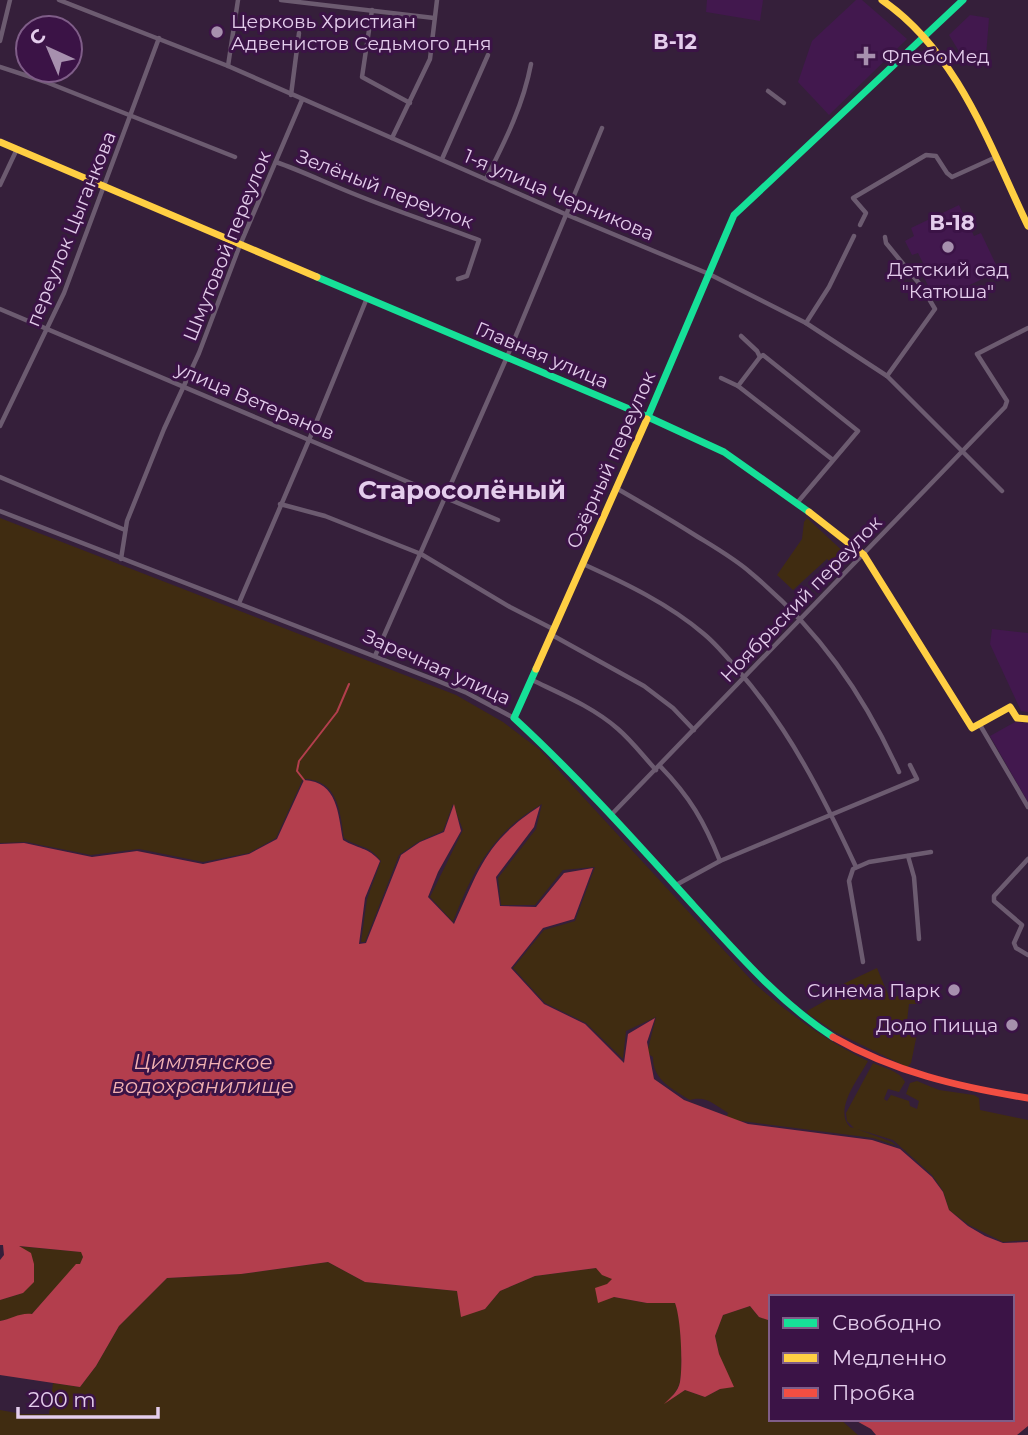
<svg xmlns="http://www.w3.org/2000/svg" width="1028" height="1435" viewBox="0 0 1028 1435" font-family="Montserrat,sans-serif">
<rect width="100%" height="100%" fill="#351f3a"/>
<!-- built -->
<g fill="#42184e">
<polygon points="707,0 763,0 760,21 706,12"/>
<polygon points="856,0 862,0 907,39 829,115 798,82 812,41"/>
<polygon points="970,15 989,18 986,56 968,66 949,35"/>
<polygon points="959,205 974,236 981,233 999,271 953,293 948,284 931,292 921,271 926,269 918,253 912,255 905,241 914,236 911,228"/>
<polygon points="992,629 1028,633 1028,712 1021,711 990,644"/>
<polygon points="1015,722 1028,723 1028,802 990,736"/>
</g>
<!-- green -->
<g fill="#402c11">
<path d="M0 518 456 695 503 722 540 750 754 983C789 1014 826 1041 868 1061 859 1078 833 1110 850 1127L854 1128 847 1121 846 1113 873 1063C884 1068 900 1071 905 1082L899 1092 888 1089 884 1099 887 1101 891 1095 909 1101 910 1106 917 1109 919 1101 906 1094 910 1083 917 1081 939 1090 974 1095 979 1098 980 1110 1028 1120V1240L1003 1242 969 1225 949 1210 943 1191 932 1175 893 1140 857 1129 892 1142 897 1146 873 1138 726 1119 728 1113C715 1105 706 1095 690 1100 673 1090 652 1079 653 1057L647 1053 656 1017 626 1031 623 1059 586 1023 545 1003 513 968 544 930 575 921 595 867 563 870 535 905H501L498 878 536 829 542 804C493 831 472 872 453 922L430 897 463 830 453 804 443 831 418 842 399 855 365 942H361L367 899 381 861C368 844 361 849 344 838 340 811 338 779 303 779L276 838 249 853 203 862 139 849 91 855 26 842 0 843Z"/>
<polygon points="807,518 848,556 837,568 827,559 793,590 777,575 802,539 804,522"/>
<polygon points="877,968 890,999 914,990 919,999 918,1004 909,1004 907,1021 914,1024 918,1029 911,1063 907,1067 835,1032 808,1014 807,1011 846,989 843,984"/>
<polygon points="17,1246 82,1252 83,1258 80,1264 76,1265 32,1314 0,1321 0,1300 23,1293"/>
<path d="M328 1262 365 1282 457 1291 461 1316 485 1309 500 1291 535 1276 596 1268 613 1279 607 1284 614 1297 647 1303H675C682 1318 683 1365 680 1382 678 1390 673 1395 668 1401L685 1390 705 1397 720 1389 719 1354 715 1336 723 1315 750 1306 759 1317 771 1321V1419H840L858 1435H0V1410L22 1414H49L53 1383 80 1387 96 1366 119 1326 167 1278 241 1274Z"/>
</g>
<!-- water -->
<path fill="#b33e4d" d="M304 780C338 782 338 814 343 840 358 849 368 847 380 861L365 898 359 944 366 943 401 855 420 842 444 832 454 804 461 831 438 872 428 897 454 924C479 869 486 841 540 806L534 827 496 877 500 906 536 907 564 873 593 868 574 919 543 928 511 968 544 1004 585 1024 624 1063 628 1034 655 1018 647 1042 654 1079 684 1100 748 1124 872 1140 900 1149 932 1177 943 1192 949 1210 968 1226 985 1236 1003 1243 1028 1242V1426L1017 1435H876L871 1429 853 1419H1012V1297H771V1321L759 1317 750 1306 723 1315 715 1336 719 1354 734 1387 720 1389 705 1397 685 1390 664 1404C671 1397 678 1392 680 1382 683 1365 681 1319 675 1303H647L614 1297 598 1303 595 1288 607 1284 612 1279 602 1275 596 1268 535 1276 500 1291 485 1309 461 1317 457 1291 365 1282 328 1262 241 1274 167 1278 119 1326 96 1366 80 1387 0 1375V1321C11 1319 21 1312 32 1314L76 1264H80L83 1257 81 1252 19 1246 31 1253 34 1264V1282L23 1293 0 1300V1260L4 1255 3 1245H0V844L24 843 92 857 137 851 203 864 249 854 277 839Z"/>
<g fill="none" stroke-linecap="round" stroke-linejoin="round">
<!-- stream -->
<polyline stroke="#b33e4d" stroke-width="2" points="304,780 297,771 299,761 337,712 349,684"/>
<!-- street -->
<g stroke="#6c5b70" stroke-width="4.5">
<polyline points="59,0 228,66 565,214 709,274 806,323 887,376 1002,491"/>
<polyline points="281,0 434,18"/>
<polyline points="372,10 362,77 410,103"/>
<polyline points="0,41 10,0"/>
<polyline points="228,66 238,0"/>
<polyline points="0,67 46,82 235,157"/>
<polyline points="768,91 784,103"/>
<polyline points="291,95 299,33"/>
<polyline points="392,138 430,59 437,0"/>
<polyline points="442,159 488,55"/>
<path d="M276 162C299 170 320 180 342 189 387 208 433 223 479 240L467 276 458 279"/>
<path d="M486 179C505 141 523 106 531 64"/>
<polyline points="0,185 17,149"/>
<polyline points="860,225 866,213 853,198 926,155 936,156 947,173 952,177 994,158"/>
<polyline points="885,237 886,243 922,287 935,309 887,376"/>
<polyline points="0,309 498,520"/>
<polyline points="806,323 829,287 854,236"/>
<polyline points="741,336 757,351 760,357"/>
<polyline points="721,378 738,386"/>
<polyline points="0,426 64,293 159,38"/>
<polyline points="0,477 125,530"/>
<path d="M616 488C644 504 671 520 698 537 716 548 735 559 751 573 818 629 863 693 899 772"/>
<polyline points="797,503 858,431 763,355 760,357 738,386 833,460"/>
<polyline points="280,504 325,516 421,554 510,607 553,629"/>
<polyline points="0,511 438,681 467,693 514,718"/>
<polyline points="121,559 127,521 164,429 199,353 240,245 302,100"/>
<path d="M583 564C625 583 669 604 704 634 716 644 727 657 737 669 789 728 823 796 856 867"/>
<polyline points="239,603 309,440 367,298"/>
<polyline points="552,635 644,686 673,708 694,730"/>
<polyline points="375,656 507,357 602,128"/>
<path d="M532 680C561 694 593 707 618 729 632 741 644 757 656 770"/>
<polyline points="980,725 1028,807"/>
<path d="M660 766C690 797 704 821 720 861"/>
<polyline points="612,814 1005,407 1007,401 977,354 1028,328"/>
<polyline points="908,856 914,877 919,939"/>
<polyline points="1028,859 994,896 994,901 1022,925 1014,943 1016,948 1028,955"/>
<polyline points="676,885 720,861 917,779 910,765"/>
<polyline points="863,962 849,881 853,869 869,862 931,852"/>
</g>
<!-- fast -->
<g stroke="#16e098" stroke-width="7">
<polyline points="317,277 648,417 724,452 809,512"/>
<polyline points="647,419 734,215 963,0"/>
<path d="M536 669 514 718C578 777 636 842 694 906 738 954 779 1002 833 1037"/>
</g>
<!-- slow -->
<g stroke="#ffcf43" stroke-width="7">
<path d="M882 0C958 52 990 147 1028 226"/>
<polyline points="0,142 317,277"/>
<polyline points="809,512 864,555 972,728 1010,707 1017,718 1028,719"/>
<polyline points="536,669 647,419"/>
</g>
<!-- jam -->
<path stroke="#f24e42" stroke-width="7" d="M833 1037C894 1072 959 1087 1028 1098"/>
</g>
<!-- markers -->
<g fill="#a790ae" stroke="#3b1346" stroke-width="2.5">
<circle cx="217" cy="32" r="7"/>
<path d="M862.5 45.5h7v7h7v7h-7v7h-7v-7h-7v-7h7z"/>
<circle cx="948" cy="247" r="7"/>
<circle cx="954" cy="990" r="7"/>
<circle cx="1012" cy="1025" r="7"/>
</g>
<g text-anchor="middle" dominant-baseline="central" stroke-width="6" stroke-linejoin="round" paint-order="stroke">
<!-- poi labels -->
<g font-size="19" fill="#e4cdec" stroke="#3b1346" text-anchor="start">
<text x="231" y="21">Церковь Христиан<tspan x="231" dy="22">Адвенистов Седьмого дня</tspan></text>
<text x="882" y="56">ФлебоМед</text>
<text x="948" y="269" text-anchor="middle">Детский сад<tspan x="948" dy="22">"Катюша"</tspan></text>
<text x="940" y="990" text-anchor="end">Синема Парк</text>
<text x="998" y="1025" text-anchor="end">Додо Пицца</text>
</g>
<!-- street labels -->
<g font-size="19" fill="#e4cdec" stroke="#3b1346">
<text transform="translate(385 189) rotate(21)">Зелёный переулок</text>
<text transform="translate(559 195) rotate(23)">1-я улица Черникова</text>
<text transform="translate(71 229) rotate(-68)">переулок Цыганкова</text>
<text transform="translate(227 246) rotate(-68)">Шмутовой переулок</text>
<text transform="translate(542 355) rotate(23)">Главная улица</text>
<text transform="translate(255 401) rotate(23)">улица Ветеранов</text>
<text transform="translate(611 460) rotate(-66)">Озёрный переулок</text>
<text transform="translate(801 599) rotate(-46)">Ноябрьский переулок</text>
<text transform="translate(437 667) rotate(24)">Заречная улица</text>
</g>
<!-- neighbourhood labels -->
<g font-size="21" font-weight="bold" fill="#e4cdec" stroke="#3b1346">
<text x="675" y="41">В-12</text>
<text x="952" y="222">В-18</text>
</g>
<!-- water labels -->
<g font-size="21" font-style="italic" fill="#f2b1b2" stroke="#3b1346">
<text x="203" y="1061">Цимлянское<tspan x="203" dy="24">водохранилище</tspan></text>
</g>
<!-- district labels -->
<g font-size="26" font-weight="bold" fill="#e4cdec" stroke="#3b1346">
<text x="462" y="490">Староcолёный</text>
</g>
</g>
<!-- legend -->
<rect x="769" y="1295" width="245" height="126" fill="#3b1346" stroke="#7f5d88" stroke-width="2"/>
<rect x="783" y="1318" width="35" height="10" fill="#16e098" stroke="#7f5d88" stroke-width="2"/>
<text x="832" y="1330" font-size="21" fill="#e4cdec">Свободно</text>
<rect x="783" y="1353" width="35" height="10" fill="#ffcf43" stroke="#7f5d88" stroke-width="2"/>
<text x="832" y="1365" font-size="21" fill="#e4cdec">Медленно</text>
<rect x="783" y="1388" width="35" height="10" fill="#f24e42" stroke="#7f5d88" stroke-width="2"/>
<text x="832" y="1400" font-size="21" fill="#e4cdec">Пробка</text>
<!-- north arrow -->
<g transform="translate(49 49) rotate(316)"><circle r="33" fill="#3b1346" stroke="#7f5d88" stroke-width="2"/>
<path d="M0-5L12 26L0 18L-12 26Z" fill="#a790ae"/>
<text y="-10" font-size="19" font-weight="bold" text-anchor="middle" fill="#e4cdec">С</text>
</g>
<!-- scale -->
<path d="M18 1407v10h140v-10" fill="none" stroke="#e4cdec" stroke-width="3.5"/>
<text x="28" y="1407" font-size="21" fill="#e4cdec" stroke="#3b1346" stroke-width="5" paint-order="stroke">200 m</text>
</svg>
